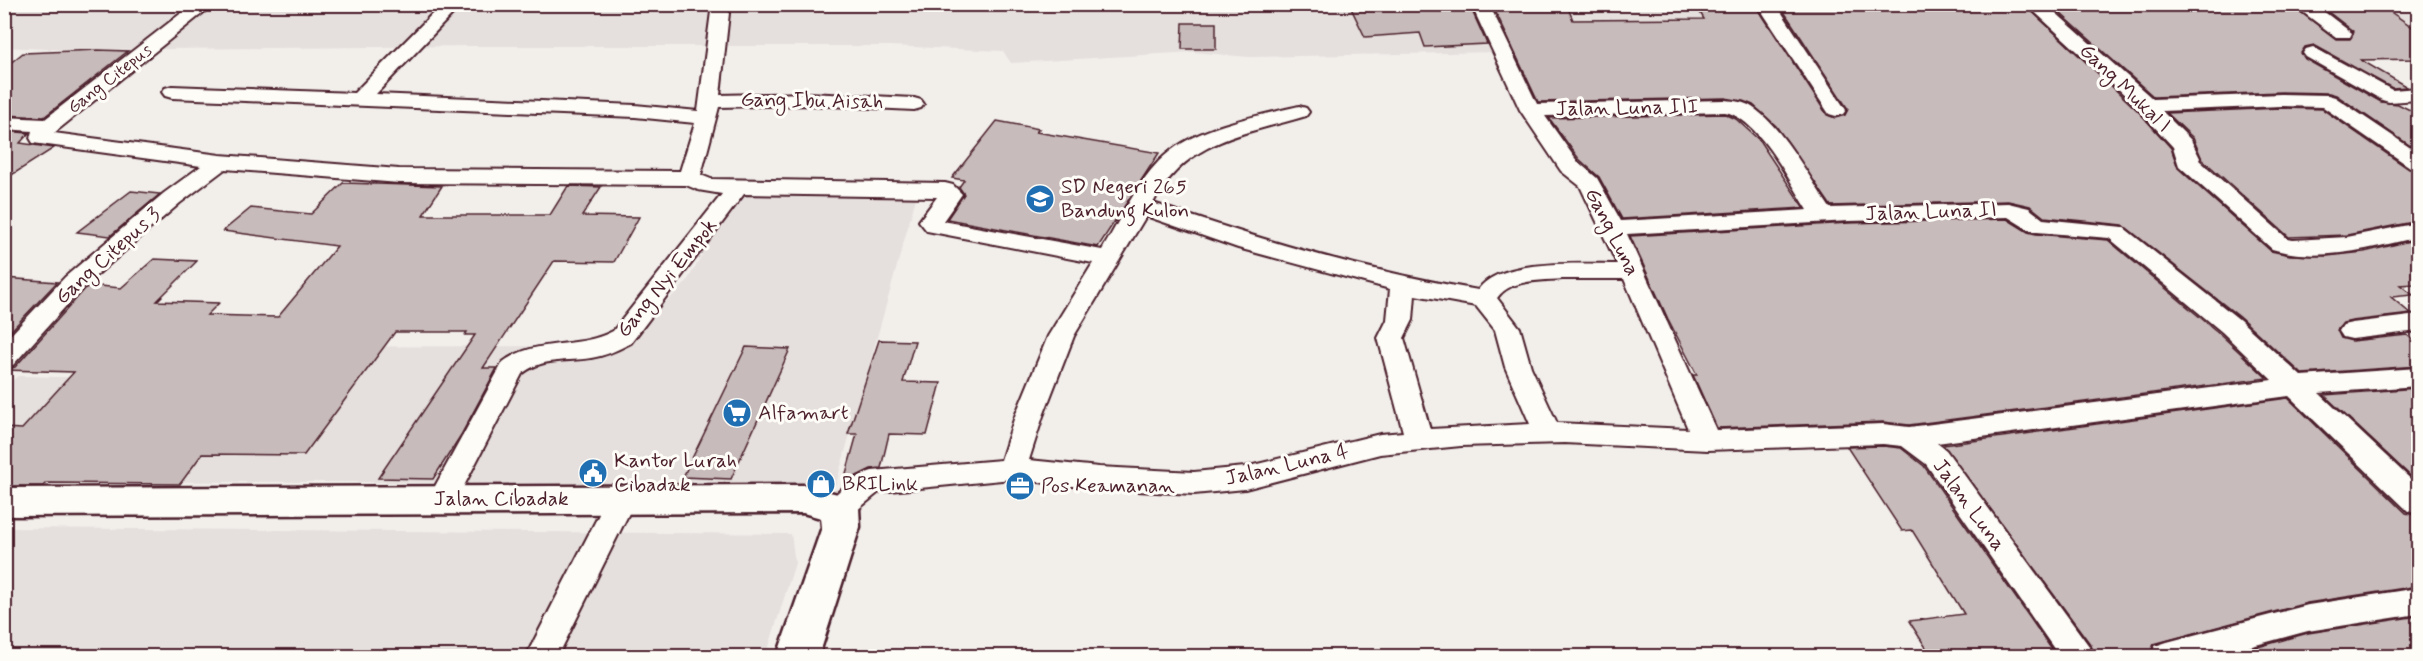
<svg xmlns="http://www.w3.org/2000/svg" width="2423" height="661" viewBox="0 0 2423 661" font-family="Mynerve,sans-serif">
<rect width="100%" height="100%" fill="#f2efeb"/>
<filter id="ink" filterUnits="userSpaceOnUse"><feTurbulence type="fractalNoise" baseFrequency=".0167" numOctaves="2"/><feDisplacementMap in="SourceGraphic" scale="12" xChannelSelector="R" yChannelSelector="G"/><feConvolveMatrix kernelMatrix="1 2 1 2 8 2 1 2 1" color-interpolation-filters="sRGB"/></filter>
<g filter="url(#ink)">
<!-- built -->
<g fill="#e5dfdd">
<polygon points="5,4 2418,5 2418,33 1249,57 1193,52 1011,63 1003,51 890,46 475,46 68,50 5,47"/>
<polygon points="738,191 916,198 836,484 5,481 5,386 18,376 137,379 170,347 620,346 686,283"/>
<polygon points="5,528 791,534 795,563 766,656 5,656"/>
</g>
<!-- building -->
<g fill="#c8bbbb" stroke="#4a1f2b" stroke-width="1.5">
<polygon points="1349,4 1469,4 1487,44 1425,47 1420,33 1365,37"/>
<polygon points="1492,4 1567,6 1573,20 1704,19 1695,4 1755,4 1827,115 1835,118 1845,115 1848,109 1779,4 2024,4 2138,111 2171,148 2178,168 2271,251 2290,255 2327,256 2364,252 2418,239 2418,284 2400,285 2413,295 2391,297 2411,314 2352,321 2343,323 2337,330 2341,338 2352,341 2407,335 2418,344 2418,366 2302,374 2241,318 2123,225 2044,217 2030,206 2008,201 1831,206 1776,126 1753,105 1743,101 1725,98 1538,102"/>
<polygon points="2050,4 2290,4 2336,39 2350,39 2354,32 2318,4 2379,4 2418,31 2418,59 2361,60 2407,87 2392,88 2314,45 2305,47 2301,53 2305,59 2381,102 2398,104 2418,114 2418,151 2336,95 2329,93 2281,92 2154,97"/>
<polygon points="1183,23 1216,23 1216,49 1182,49"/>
<polygon points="98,50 128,51 44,117 4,115 4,68 23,53"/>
<polygon points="2281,108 2322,109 2409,169 2418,170 2418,221 2347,235 2289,237 2202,159 2193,138 2167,113"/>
<polygon points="1725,114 1736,119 1759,140 1804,208 1622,219 1599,177 1579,159 1549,118"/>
<polygon points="997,121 1039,129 1036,132 1159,153 1098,247 947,219 964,194 959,187 964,180 952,178"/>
<polygon points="4,131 29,133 20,143 54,148 4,180"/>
<polygon points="343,183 442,186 423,215 550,215 568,186 601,187 582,216 639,217 614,262 554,261 483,368 497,368 461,435 433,479 378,478 475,335 465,335 467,332 395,332 304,455 202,454 180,484 46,483 43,486 4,486 4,428 22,429 74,372 4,370 15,367 85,289 89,285 121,288 154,259 197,261 157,301 219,303 207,315 278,317 337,246 223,231 251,208 311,214"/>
<polygon points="131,191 160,194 110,236 77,232"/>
<polygon points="2007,219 2028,232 2036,234 2108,240 2220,334 2267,378 1909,425 1883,422 1717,428 1693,375 1697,375 1668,319 1630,236 1849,223"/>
<polygon points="4,278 57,282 4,338"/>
<polygon points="879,340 915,341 903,382 941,383 927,435 889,434 881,468 871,469 855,477 845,477 857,434 848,434"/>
<polygon points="746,347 790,349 731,479 683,477"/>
<polygon points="2418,388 2418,483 2324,395"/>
<polygon points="2288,398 2406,513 2418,516 2418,586 2307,603 2154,644 2149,657 2095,657 2091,645 1943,445"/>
<polygon points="1883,446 1901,448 1924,466 2057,657 1932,657 1909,621 1964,614 1912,530 1902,531 1847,447"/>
<polygon points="2418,616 2418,657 2222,657 2308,633"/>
</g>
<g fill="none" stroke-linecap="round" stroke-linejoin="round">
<!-- minor casing -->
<g stroke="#4a1f2b" stroke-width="4">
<g id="minor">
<path d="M193 4H214L54 133 220 155 399 169 680 171 695 123 635 117 172 98 165 96 162 92 165 88 172 86 354 93 442 4H462L376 94 635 105 698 111 712 4H730L720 95 808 93 914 98 921 100 924 104 921 108 914 110 808 105 719 107 701 175 711 179 945 183 953 185 962 194 943 221 1102 250C1120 220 1135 186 1159 161 1193 126 1254 117 1299 106L1306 108 1309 112 1306 116C1243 135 1187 139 1153 203 1261 240 1365 271 1478 290 1499 258 1582 264 1617 264L1580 186 1561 171 1520 110 1471 4H1489L1537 104 1725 100C1734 101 1745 102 1752 107 1783 127 1809 178 1830 208L2008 203 2029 208 2043 219 2123 227 2240 320 2301 376 2418 368V386L2319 393 2418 486V514L2408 511 2289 396 1937 443 1946 450 2089 646 2093 656H2059L1926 464 1902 446 1883 444 1707 450 1564 443 1461 446 1380 454 1245 489 1194 494 1099 489 1012 479 879 492 850 516 840 519 830 516 825 508C834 493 855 476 872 471L1001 460 1015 416 1048 336 1093 263 927 231 919 221 937 197 744 194 631 343C618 350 605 356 591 358 566 362 543 357 522 374L453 507 443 510 433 507 428 499 503 362C536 337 578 350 613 331L722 194 698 190 686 185 399 183 225 169 180 203 83 287 13 365 4 368V342L65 277 164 193 201 166 33 143 30 138 32 131 4 129V117L45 119ZM1725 112C1758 118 1790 182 1808 210L1621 221 1597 178 1577 161 1545 116ZM1146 216 1238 248 1390 289 1387 320 1378 338 1403 432 1380 434 1245 467 1194 472 1099 467 1029 460 1043 416 1074 336ZM2008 217 2029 230 2037 232 2109 238 2222 332 2272 380 1909 427 1883 424 1716 430 1627 234 1849 221ZM1562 279H1624L1688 429 1557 423 1531 367 1520 328 1497 298C1510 279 1541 281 1562 279ZM1415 295 1476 306 1495 330 1505 367 1530 424 1430 429 1404 338 1413 320Z"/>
<polygon points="1757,4 1776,4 1846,110 1843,114 1836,116 1829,114"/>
<path d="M2026 4H2046L2153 99 2281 94 2328 95 2335 97 2418 153V168L2410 167 2323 107 2281 106 2162 111 2191 140 2200 158 2199 160 2288 239 2293 240 2347 237 2418 223V237C2372 248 2319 263 2272 249L2179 166 2173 147 2148 120 2140 109Z"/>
<polygon points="2292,4 2314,4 2352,33 2350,37 2336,37"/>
<polygon points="2313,47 2392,90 2418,88 2418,100 2389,102 2382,100 2306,57 2303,53 2306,49"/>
<polygon points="2418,315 2418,331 2352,339 2343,337 2339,331 2343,325 2352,323"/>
<polygon points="621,488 631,491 636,499 558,656 526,656 611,491"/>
<polygon points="2418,588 2418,614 2308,631 2215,656 2151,656 2155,646 2167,642 2308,605"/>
</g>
</g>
<!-- secondary casing -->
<g stroke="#4a1f2b" stroke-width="5">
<polygon id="secondary" points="803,485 853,498 859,508 860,527 819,656 777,656 822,527 821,518 803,513 4,516 4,488"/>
</g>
<!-- minor -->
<use href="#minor" fill="#fdfcf7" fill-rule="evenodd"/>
<!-- secondary -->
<use href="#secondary" fill="#fdfcf7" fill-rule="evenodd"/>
</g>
</g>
<!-- icons -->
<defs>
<g id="school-disc" transform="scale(1.5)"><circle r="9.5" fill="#1f6fb2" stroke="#fdfcf7"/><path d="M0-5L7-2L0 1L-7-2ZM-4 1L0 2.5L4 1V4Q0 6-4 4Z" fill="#fff"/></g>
<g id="supermarket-disc" transform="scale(1.5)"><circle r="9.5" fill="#1f6fb2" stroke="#fdfcf7"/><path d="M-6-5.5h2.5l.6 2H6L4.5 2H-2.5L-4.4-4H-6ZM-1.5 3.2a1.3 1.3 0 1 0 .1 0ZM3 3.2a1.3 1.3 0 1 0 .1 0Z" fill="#fff"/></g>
<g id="civic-disc" transform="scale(1.5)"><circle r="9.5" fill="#1f6fb2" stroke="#fdfcf7"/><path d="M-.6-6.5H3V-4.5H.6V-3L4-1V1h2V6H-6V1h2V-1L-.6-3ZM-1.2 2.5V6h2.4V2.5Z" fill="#fff"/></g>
<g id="shop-disc" transform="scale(1.5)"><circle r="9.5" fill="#1f6fb2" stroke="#fdfcf7"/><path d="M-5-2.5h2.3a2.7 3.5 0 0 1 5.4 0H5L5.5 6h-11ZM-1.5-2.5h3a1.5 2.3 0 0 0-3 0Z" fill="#fff"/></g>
<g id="office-disc" transform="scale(1.5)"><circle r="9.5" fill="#1f6fb2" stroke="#fdfcf7"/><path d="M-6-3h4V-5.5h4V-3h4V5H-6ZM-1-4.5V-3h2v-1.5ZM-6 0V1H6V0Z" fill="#fff"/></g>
</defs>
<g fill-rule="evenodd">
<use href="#school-disc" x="1040" y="199"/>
<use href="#supermarket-disc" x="737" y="413"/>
<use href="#civic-disc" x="593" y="473"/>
<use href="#shop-disc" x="821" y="484"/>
<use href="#office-disc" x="1020" y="486"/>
</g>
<g text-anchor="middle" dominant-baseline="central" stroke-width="6" stroke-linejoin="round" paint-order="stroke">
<!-- far-street labels -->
<g font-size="18" fill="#4a1f2b" stroke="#fdfcf7">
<text transform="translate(110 79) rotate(-38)">Gang Citepus</text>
</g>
<!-- street labels -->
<g font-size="21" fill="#4a1f2b" stroke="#fdfcf7">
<text transform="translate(2125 88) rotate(44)">Gang Mukal I</text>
<text transform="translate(812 101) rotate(1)">Gang Ibu Aisah</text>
<text transform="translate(1627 108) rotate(-1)">Jalan Luna III</text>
<text transform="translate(1931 212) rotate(-2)">Jalan Luna II</text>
<text transform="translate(1612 232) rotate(63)">Gang Luna</text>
<text transform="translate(108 256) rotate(-42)">Gang Citepus 3</text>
<text transform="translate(667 278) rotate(-51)">Gang Nyi Empok</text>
<text transform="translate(1287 465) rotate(-13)">Jalan Luna 4</text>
<text x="501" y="499">Jalan Cibadak</text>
<text transform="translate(1969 505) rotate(54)">Jalan Luna</text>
</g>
<!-- poi labels -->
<g font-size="21" fill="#4a1f2b" stroke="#fdfcf7" text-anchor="start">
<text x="1061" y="187">SD Negeri 265<tspan x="1061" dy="24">Bandung Kulon</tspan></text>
<text x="758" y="413">Alfamart</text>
<text x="614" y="461">Kantor Lurah<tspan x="614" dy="24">Cibadak</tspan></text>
<text x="842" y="484">BRILink</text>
<text x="1041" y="486">Pos Keamanan</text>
</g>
</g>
<!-- margin -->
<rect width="2423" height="661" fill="none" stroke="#fdfcf7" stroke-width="24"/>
<rect x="12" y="12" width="2399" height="637" fill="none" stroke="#4a1f2b" stroke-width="2" filter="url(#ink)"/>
</svg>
